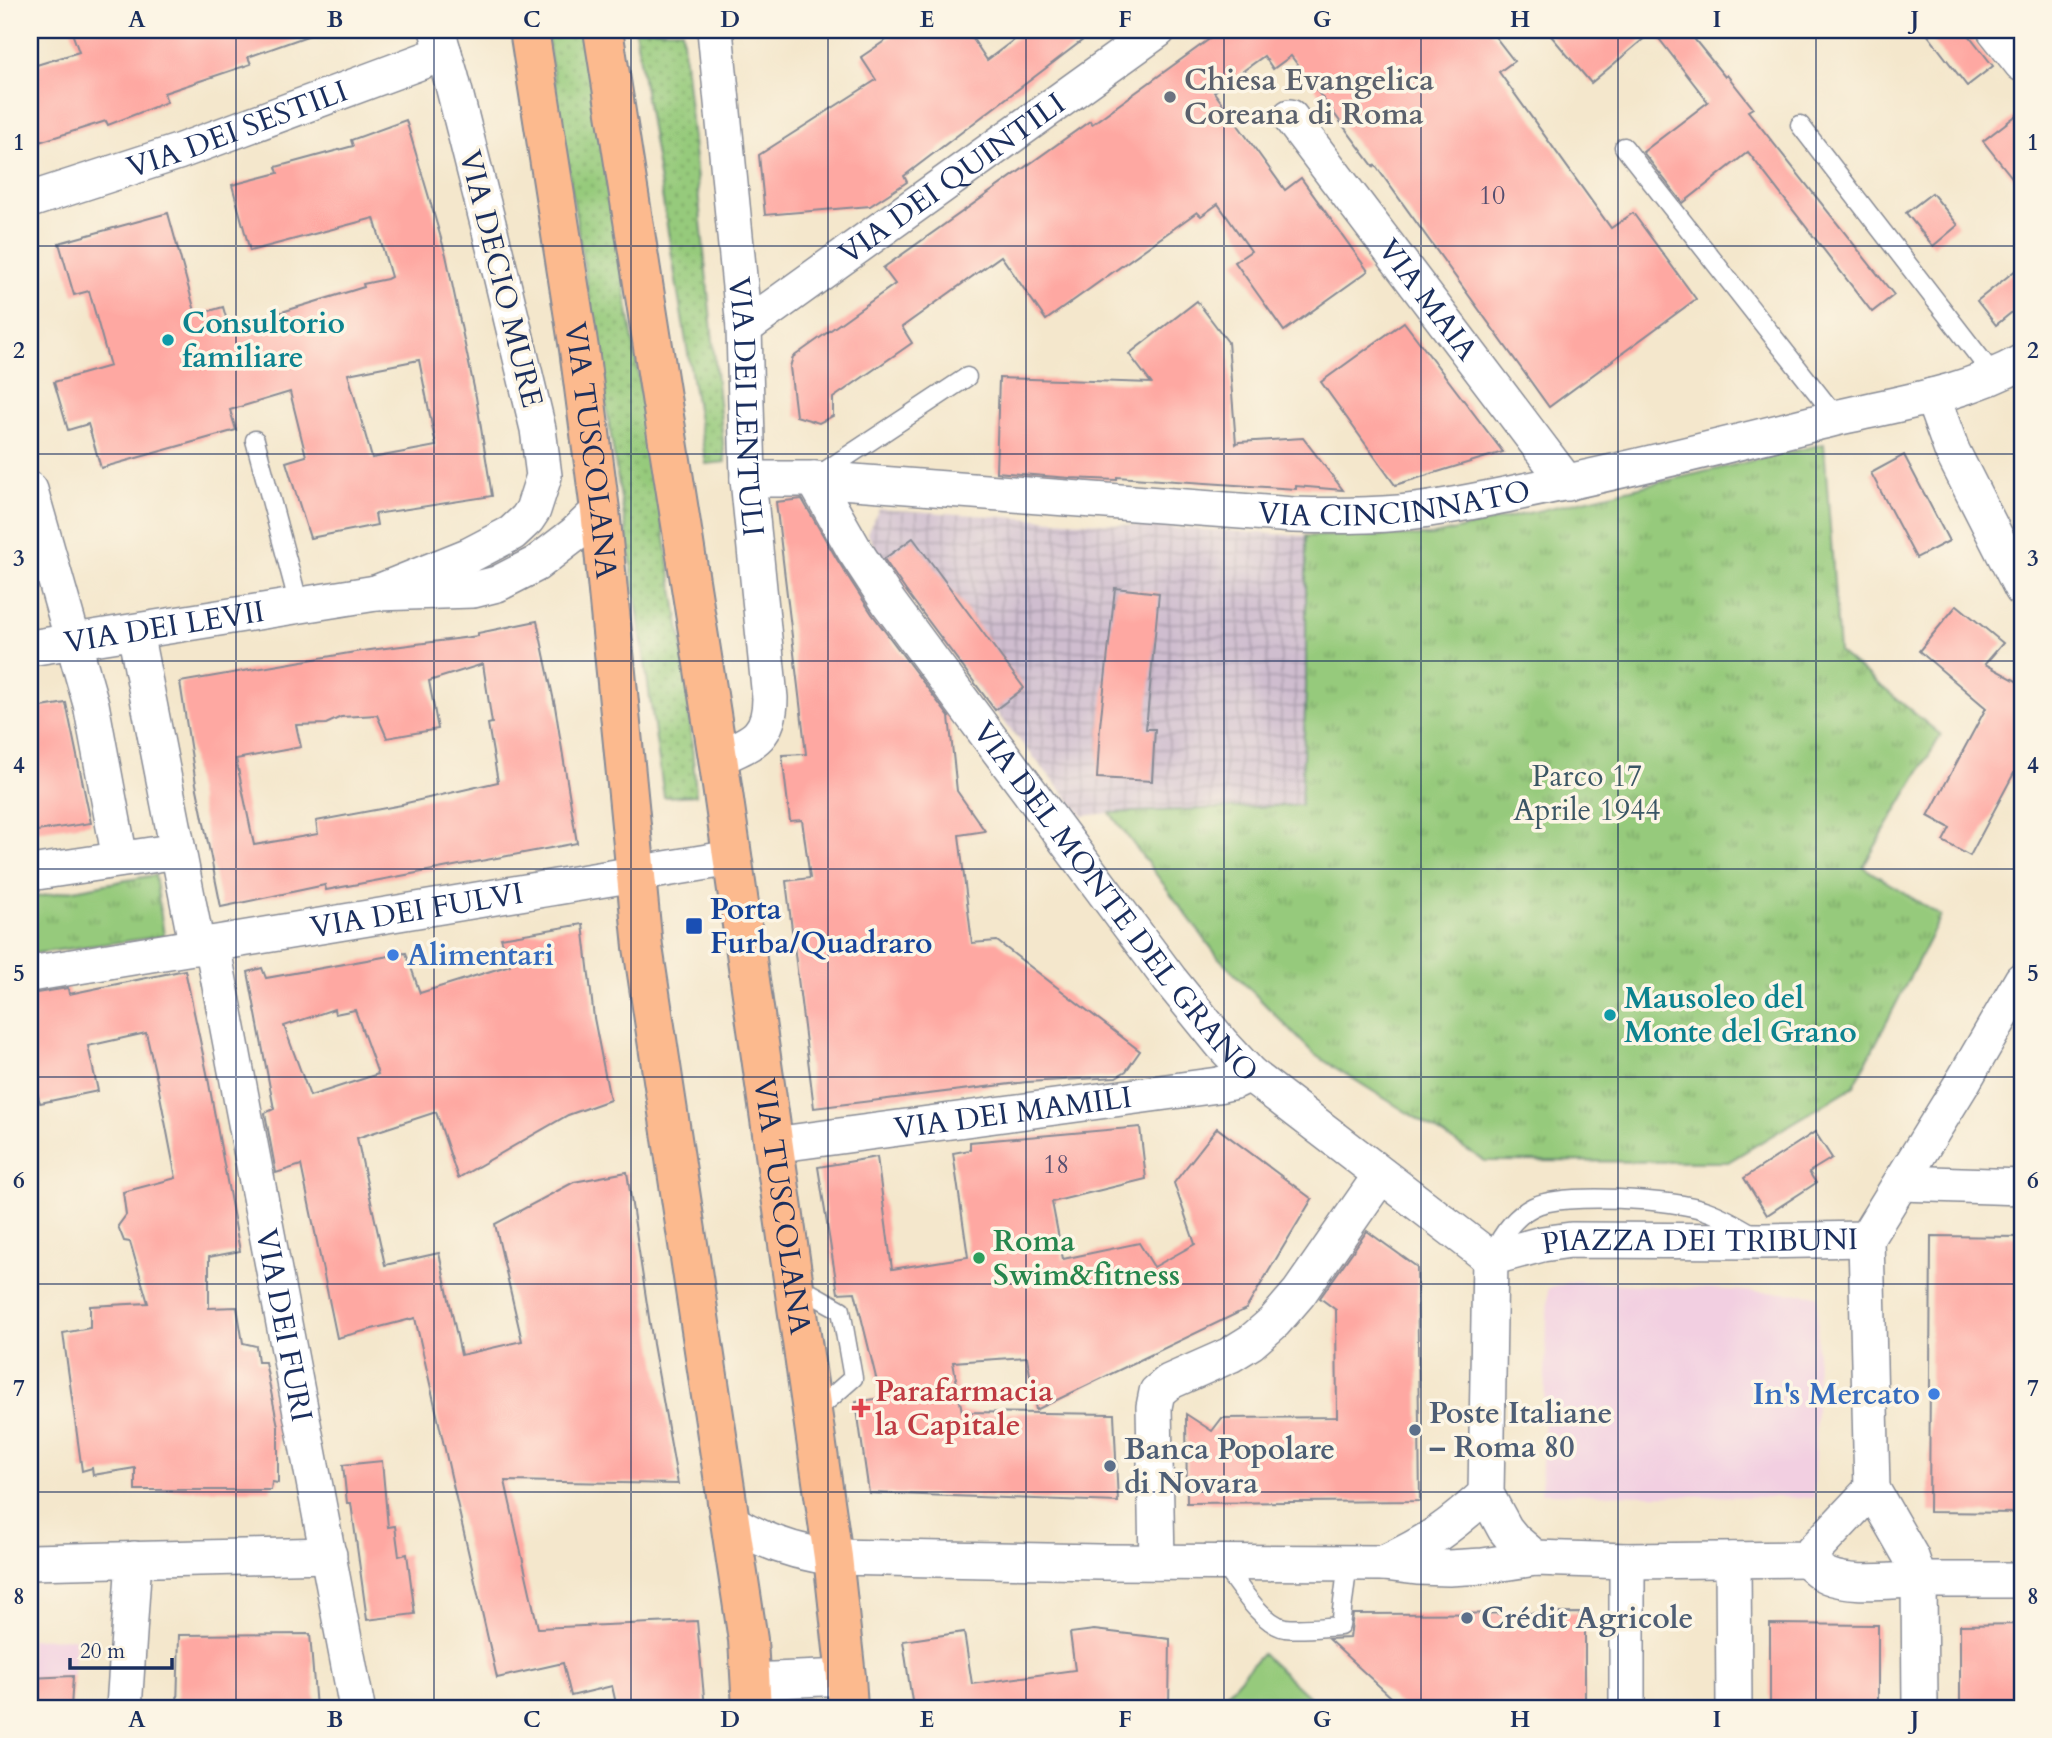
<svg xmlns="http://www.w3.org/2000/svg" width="2052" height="1738" viewBox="0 0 2052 1738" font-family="Cardo,serif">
<defs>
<pattern id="industrial-grid" width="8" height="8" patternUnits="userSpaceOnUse" patternTransform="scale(1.75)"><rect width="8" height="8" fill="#cfbdcf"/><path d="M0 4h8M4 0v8" fill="none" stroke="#a79aab"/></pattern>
<pattern id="grass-dots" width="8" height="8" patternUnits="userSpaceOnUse" patternTransform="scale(1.75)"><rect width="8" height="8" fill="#96ca7b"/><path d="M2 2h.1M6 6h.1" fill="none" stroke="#7aa468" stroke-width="1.8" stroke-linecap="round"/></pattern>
<pattern id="park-tufts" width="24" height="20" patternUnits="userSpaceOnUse" patternTransform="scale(1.75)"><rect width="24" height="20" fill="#96ca7b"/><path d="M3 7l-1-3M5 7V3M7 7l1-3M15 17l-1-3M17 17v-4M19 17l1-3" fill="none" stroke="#7aa468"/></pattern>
</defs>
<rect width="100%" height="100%" fill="#fcf5e5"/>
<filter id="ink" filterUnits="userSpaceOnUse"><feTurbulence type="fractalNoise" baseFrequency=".0143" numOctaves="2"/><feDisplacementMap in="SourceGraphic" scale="14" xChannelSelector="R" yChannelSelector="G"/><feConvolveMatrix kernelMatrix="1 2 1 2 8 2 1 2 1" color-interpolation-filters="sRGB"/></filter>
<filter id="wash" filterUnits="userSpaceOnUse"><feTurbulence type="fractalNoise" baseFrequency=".00686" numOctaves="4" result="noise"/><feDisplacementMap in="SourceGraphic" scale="28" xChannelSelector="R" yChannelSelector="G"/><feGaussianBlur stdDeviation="1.57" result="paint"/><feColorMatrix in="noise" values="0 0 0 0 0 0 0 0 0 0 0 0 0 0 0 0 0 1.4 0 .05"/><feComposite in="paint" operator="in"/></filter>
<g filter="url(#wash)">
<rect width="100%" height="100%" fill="#f4e7cc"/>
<!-- built -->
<g fill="#f2cfe1">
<polygon points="1574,1281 1818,1295 1814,1498 1541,1493 1548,1289"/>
<polygon points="75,1638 71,1708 30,1708 30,1639"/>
</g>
<!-- industrial -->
<polygon fill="url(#industrial-grid)" points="879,509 1306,536 1306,687 1301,805 1110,813 1083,816 994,710 883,560 867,533"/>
<!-- grass -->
<g fill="url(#grass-dots)" stroke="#587c6c" stroke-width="2">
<polygon points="546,30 583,30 686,669 696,795 664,797 627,536"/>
<polygon points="635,30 682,30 725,462 706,464"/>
</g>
<!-- park -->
<g fill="url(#park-tufts)" stroke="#587c6c" stroke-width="2">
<polygon points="1824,444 1839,652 1941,735 1863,867 1941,916 1854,1086 1728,1162 1485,1161 1315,1055 1219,958 1110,813 1301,805 1306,687 1306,536 1430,536"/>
<polygon points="155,875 164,936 30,954 30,898"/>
</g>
<!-- pitch -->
<polygon fill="#96ca7b" stroke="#587c6c" stroke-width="2" points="1262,1654 1321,1708 1213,1708"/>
<g id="blocks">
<!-- building -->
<g fill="#fea8a2" fill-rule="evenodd">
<polygon points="71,30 313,30 313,34 248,57 251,64 164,93 167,102 108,125 106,121 30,145 30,67 79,52"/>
<polygon points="901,30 967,30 987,60 1027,30 1096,30 904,176 907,182 870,206 765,215 759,155 876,80 861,57"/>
<polygon points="1222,30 1490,30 1514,61 1499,72 1611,228 1633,213 1696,299 1549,407 1375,165 1374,167 1291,56 1273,69 1264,56 1214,92 1285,190 1301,178 1368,271 1284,331 1235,262 1251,251 1218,204 1201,216 1197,212 1046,320 1001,256 902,327 912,343 833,398 833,416 819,423 796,416 790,367 793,357 895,284 883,268 1090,121 1092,124"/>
<polygon points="1546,30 1687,30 1725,77 1727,75 1753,108 1748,111 1894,295 1872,312 1748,152 1683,203 1643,152 1708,102 1653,31 1591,83"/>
<polygon points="1924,30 1965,30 1993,66 1967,86"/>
<polygon points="2022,111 2022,190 1983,141"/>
<path d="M406 120 446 255 476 397 492 496 375 514 377 525 310 538 286 462 306 456 290 392 230 410 236 430 101 468 88 424 68 430 54 382 110 366 89 291 74 295 59 243 168 213 196 315 223 307 229 328 364 287 363 284 387 279 391 277 374 218 250 251 232 185 278 173 276 167 353 146 351 140ZM419 360 436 446 372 458 348 374Z"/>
<polygon points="1932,193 1958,225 1933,246 1906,213"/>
<polygon points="2022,265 2022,304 1996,325 1977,301"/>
<polygon points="1197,301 1228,342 1236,444 1239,442 1303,438 1343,490 1296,486 1296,489 1117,477 1117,480 1070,478 996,472 999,378 1151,383 1129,354"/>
<polygon points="1404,322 1503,452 1395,485 1321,382"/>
<polygon points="1904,455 1949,541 1916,558 1871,473"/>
<polygon points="802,499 838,561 872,614 949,717 957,791 985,831 959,835 972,943 997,941 1140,1051 1126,1071 1116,1077 1027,1082 814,1108 786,881 810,878 802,820 790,821 782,755 806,754 776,502"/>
<polygon points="913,538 1024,688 995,710 906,591 884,559"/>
<polygon points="1115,588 1159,593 1146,729 1155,729 1152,781 1097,778 1100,726"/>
<polygon points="1957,605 2003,643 1985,664 2022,684 2022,758 1970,856 1943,841 1950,828 1928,816 1986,708 1919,651"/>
<path d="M537 621 555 706 577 843 326 890 325 885 221 907 196 784 180 682 355 652 478 636V633ZM483 664 492 723 488 724 498 782 402 804V805L316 821 318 834 254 845 236 759 301 747 296 725 326 724 341 717 377 715 387 738 438 729 429 681Z"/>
<polygon points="66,703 91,823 30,832 30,709"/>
<path d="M583 924 594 1018 610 1100 568 1115 458 1178 436 1112 357 1138 385 1265 439 1253 461 1355 522 1341 495 1224 574 1182 627 1172 653 1344 678 1484 505 1481 538 1628 697 1621 705 1708H617L612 1686 571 1696 563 1663 497 1678 415 1318 337 1338 301 1165 276 1173 265 1113 274 1109 248 972 262 968 266 978 406 953 420 993 510 965 501 938ZM334 1009 335 1014 355 1010 378 1074 310 1096 284 1026Z"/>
<polygon points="185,970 207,1073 240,1251 209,1257 209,1308 237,1307 243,1343 256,1346 258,1362 265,1362 278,1426 278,1483 272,1482 271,1490 135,1490 135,1468 93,1475 92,1468 82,1471 63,1333 90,1328 90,1306 148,1303 130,1242 124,1241 118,1226 126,1215 123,1192 176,1178 157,1080 146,1033 88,1046 98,1091 40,1103 30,1068 30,994 68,988 69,994"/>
<polygon points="1140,1127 1146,1179 1052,1202 1063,1259 1139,1243 1154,1267 1195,1244 1174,1183 1217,1128 1312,1199 1246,1309 1036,1410 1027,1357 953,1362 962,1412 1114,1414 1118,1502 869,1493 856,1402 881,1398 855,1292 838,1293 818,1167 877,1157 892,1269 968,1257 953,1153 970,1150 970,1142"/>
<polygon points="1815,1132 1832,1158 1809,1172 1816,1183 1767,1215 1744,1178"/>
<polygon points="1367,1231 1417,1267 1420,1501 1187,1503 1186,1414 1212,1431 1222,1418 1337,1417 1336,1310 1320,1298"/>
<polygon points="1931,1236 2022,1237 2022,1513 1929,1512"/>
<polygon points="382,1461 388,1527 395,1526 399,1556 407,1554 415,1614 367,1620 351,1503 347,1503 343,1465"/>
<polygon points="1585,1613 1585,1708 1403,1708 1328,1639 1350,1638 1353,1614"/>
<polygon points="1770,1624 1878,1625 1878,1708 1770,1708"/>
<polygon points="2022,1624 2022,1708 1960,1708 1960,1625"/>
<polygon points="1094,1630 1170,1639 1169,1708 913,1708 903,1641 964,1632 972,1684 1075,1670 1070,1633"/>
<polygon points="310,1634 316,1708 177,1708 179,1635"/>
<polygon points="73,1676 71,1708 30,1708 30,1678"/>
</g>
</g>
</g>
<g filter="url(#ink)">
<use href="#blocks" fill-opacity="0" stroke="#888b95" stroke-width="2"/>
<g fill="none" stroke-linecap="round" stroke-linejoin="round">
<!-- lane casing -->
<g stroke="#888b95" stroke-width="21">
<g id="lane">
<polyline points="1800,125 1994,376"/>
<polyline points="1624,147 1837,418"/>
<polyline points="255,440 299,605"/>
<polyline points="819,475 967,377"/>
<path d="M1492 1255C1501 1236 1513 1217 1533 1207 1562 1192 1675 1199 1707 1211 1724 1217 1739 1226 1754 1235"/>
<polyline points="796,1285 841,1310 853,1378 812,1414"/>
<path d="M1221 1562C1236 1581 1261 1624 1285 1628 1303 1630 1323 1627 1340 1626L1348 1562"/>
</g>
</g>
<!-- street casing -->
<g stroke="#888b95" stroke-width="38">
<g id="street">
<path id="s1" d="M715 30 744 328 748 479 770 698C770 738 751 743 718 758"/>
<polyline points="1995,30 2022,64"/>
<path id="s2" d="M1290 117 1567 483"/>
<path id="s3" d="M30 200 178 152 444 53"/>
<path id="s4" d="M744 328 1158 30"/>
<polyline points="1932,396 1952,451 2022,589"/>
<path id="s5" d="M748 479H814L1293 515C1329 516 1364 516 1399 513 1440 509 1480 500 1520 492 1620 472 1720 447 1819 422 1886 405 1962 396 2022 362"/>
<path id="s6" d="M814 479 855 551 889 603 1170 980 1222 1044 1250 1074 1490 1258"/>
<polyline points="30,490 91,704 120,859"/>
<polyline points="376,593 468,556 512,533 527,519 533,510 544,476 538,429 500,271 451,77 437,30"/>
<polyline points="135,632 197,947"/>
<path id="s7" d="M30 648 376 593 473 590 497 584 536 564 575 534 600 510"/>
<polyline points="30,873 178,851"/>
<path id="s8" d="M212 944 357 1708"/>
<path id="s9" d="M30 974 732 858"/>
<path id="s10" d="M773 1145 1218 1085 1235 1081 1250 1074"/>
<polyline points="1901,1183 2022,1187"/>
<polyline points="1866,1239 1964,1080 2022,980"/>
<path id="s11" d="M1490 1258 1542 1244 1571 1240 1763 1241 1866 1239"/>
<polyline points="1490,1258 1486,1494 1505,1529 1514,1540 1535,1558"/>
<path d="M729 1521C762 1541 794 1553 833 1557L1099 1562 1384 1563 1417 1567 1449 1568 1483 1566 1535 1558 1627 1561 1806 1559 1872 1489 1866 1239"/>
<path d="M1806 1559C1813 1565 1820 1573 1828 1576 1852 1586 1893 1580 1919 1580L1911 1557 1872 1489"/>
<polyline points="1733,1560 1734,1708"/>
<polyline points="1627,1561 1627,1708"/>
<polyline points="30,1562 329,1555"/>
<polyline points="1157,1562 1154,1407 1157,1392 1169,1382 1230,1355 1251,1342 1274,1322 1299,1293 1381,1175"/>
<path d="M1384 1563C1428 1543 1451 1526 1486 1494"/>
<polyline points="751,1681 846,1677"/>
<polyline points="124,1708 134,1559"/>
<polyline points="1920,1708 1919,1580 2022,1580"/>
</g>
</g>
<!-- primary casing -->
<g stroke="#888b95" stroke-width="42">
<g id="primary">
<path id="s12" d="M529 30 579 349 600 510 643 947 748 1640 752 1708"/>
<path id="s13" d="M603 30 718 758 833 1557 846 1677 848 1708"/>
</g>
</g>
<!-- lane -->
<use href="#lane" stroke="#fff" stroke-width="18"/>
<!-- street -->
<use href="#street" stroke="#fff" stroke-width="35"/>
<!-- primary -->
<use href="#primary" stroke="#fcba8e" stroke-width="38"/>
</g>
</g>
<!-- grid -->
<path fill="none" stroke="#1b2f5e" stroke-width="2" stroke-opacity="0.55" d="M236 30V1708M434 30V1708M631 30V1708M828 30V1708M1026 30V1708M1224 30V1708M1421 30V1708M1618 30V1708M1816 30V1708M30 246H2022M30 454H2022M30 661H2022M30 869H2022M30 1077H2022M30 1284H2022M30 1492H2022"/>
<!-- markers -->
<circle fill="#6b7280" stroke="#fcf5e5" stroke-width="2.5" cx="1170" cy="97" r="7"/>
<g fill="#0f9aa8" stroke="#fcf5e5" stroke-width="2.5">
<circle cx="168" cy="340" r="7"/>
<circle cx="1610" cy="1015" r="7"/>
</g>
<rect fill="#1a4fb4" stroke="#fcf5e5" stroke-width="2.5" x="685" y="917" width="18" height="18" rx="3.5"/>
<g fill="#3f7fe0" stroke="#fcf5e5" stroke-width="2.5">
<circle cx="393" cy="955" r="7"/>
<circle cx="1934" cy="1394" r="7"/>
</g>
<circle fill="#2e9e5b" stroke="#fcf5e5" stroke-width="2.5" cx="979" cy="1258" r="7"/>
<path fill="#e0444e" stroke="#fcf5e5" stroke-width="2.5" d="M857.5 1397.5h7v7h7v7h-7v7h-7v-7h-7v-7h7z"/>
<g fill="#5c6f8a" stroke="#fcf5e5" stroke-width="2.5">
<circle cx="1415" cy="1430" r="7"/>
<circle cx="1110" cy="1466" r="7"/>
<circle cx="1467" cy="1618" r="7"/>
</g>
<g text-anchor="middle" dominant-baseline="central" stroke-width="7" stroke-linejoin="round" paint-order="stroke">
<!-- number labels -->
<g font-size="26" fill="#544d6f">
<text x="1492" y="195">10</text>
<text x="1056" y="1164">18</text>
</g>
<!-- worship labels -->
<g font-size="30" font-weight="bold" fill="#5b616d" stroke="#fcf5e5" text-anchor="start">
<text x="1184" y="80">Chiesa Evangelica<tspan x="1184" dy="34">Coreana di Roma</tspan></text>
</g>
<!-- street labels -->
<g font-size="30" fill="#1b2f5e" stroke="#fcf5e5">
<text stroke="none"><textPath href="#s3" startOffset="219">VIA DEI SESTILI</textPath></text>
<text stroke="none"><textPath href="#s4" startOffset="256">VIA DEI QUINTILI</textPath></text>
<text transform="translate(501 279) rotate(76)">VIA DECIO MURE</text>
<text stroke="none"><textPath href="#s2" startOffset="229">VIA MAIA</textPath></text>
<text stroke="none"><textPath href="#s1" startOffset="378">VIA DEI LENTULI</textPath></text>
<text stroke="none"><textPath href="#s12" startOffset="425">VIA TUSCOLANA</textPath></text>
<text stroke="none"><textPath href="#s5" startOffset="648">VIA CINCINNATO</textPath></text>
<text stroke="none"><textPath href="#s7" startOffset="136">VIA DEI LEVII</textPath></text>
<text stroke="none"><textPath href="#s6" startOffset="520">VIA DEL MONTE DEL GRANO</textPath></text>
<text stroke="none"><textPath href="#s9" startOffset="392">VIA DEI FULVI</textPath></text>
<text stroke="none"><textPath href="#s10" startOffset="242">VIA DEI MAMILI</textPath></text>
<text stroke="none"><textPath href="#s13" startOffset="1190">VIA TUSCOLANA</textPath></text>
<text stroke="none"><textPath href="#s11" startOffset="212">PIAZZA DEI TRIBUNI</textPath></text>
<text stroke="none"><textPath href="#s8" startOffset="388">VIA DEI FURI</textPath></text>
</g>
<!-- culture labels -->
<g font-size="30" font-weight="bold" fill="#0d838f" stroke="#fcf5e5" text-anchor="start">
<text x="182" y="323">Consultorio<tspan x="182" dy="34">familiare</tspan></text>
<text x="1624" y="998">Mausoleo del<tspan x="1624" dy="34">Monte del Grano</tspan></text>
</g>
<!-- park labels -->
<g font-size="30" fill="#3a5665" stroke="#fcf5e5">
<text x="1587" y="776">Parco 17<tspan x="1587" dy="34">Aprile 1944</tspan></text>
</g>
<!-- transit labels -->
<g font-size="30" font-weight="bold" fill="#164399" stroke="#fcf5e5" text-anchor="start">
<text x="710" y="909">Porta<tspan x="710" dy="34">Furba/Quadraro</tspan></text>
</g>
<!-- shop labels -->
<g font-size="30" font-weight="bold" fill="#366cbe" stroke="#fcf5e5" text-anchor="start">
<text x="407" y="955">Alimentari</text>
<text x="1920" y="1394" text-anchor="end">In's Mercato</text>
</g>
<!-- leisure labels -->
<g font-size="30" font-weight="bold" fill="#27864d" stroke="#fcf5e5" text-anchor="start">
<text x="993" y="1241">Roma<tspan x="993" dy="34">Swim&amp;fitness</tspan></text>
</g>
<!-- health labels -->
<g font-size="30" font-weight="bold" fill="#be3a42" stroke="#fcf5e5" text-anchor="start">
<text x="875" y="1391">Parafarmacia<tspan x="875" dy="34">la Capitale</tspan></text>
</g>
<!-- service labels -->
<g font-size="30" font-weight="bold" fill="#4e5e75" stroke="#fcf5e5" text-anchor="start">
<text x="1429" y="1413">Poste Italiane<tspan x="1429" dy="34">– Roma 80</tspan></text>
<text x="1124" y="1449">Banca Popolare<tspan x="1124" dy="34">di Novara</tspan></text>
<text x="1481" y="1618">Crédit Agricole</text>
</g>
</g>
<!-- margin -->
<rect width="2052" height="1738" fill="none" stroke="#fcf5e5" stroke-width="77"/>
<!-- scale -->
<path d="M70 1658v10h102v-10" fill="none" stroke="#1b2f5e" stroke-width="3.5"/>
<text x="80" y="1658" font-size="21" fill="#1b2f5e" stroke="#fcf5e5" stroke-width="5" paint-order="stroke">20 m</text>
<rect x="38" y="38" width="1976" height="1662" fill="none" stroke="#1b2f5e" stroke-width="2.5"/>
<g font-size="23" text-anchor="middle" font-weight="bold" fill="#1b2f5e">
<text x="137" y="27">A</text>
<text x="335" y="27">B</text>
<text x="532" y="27">C</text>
<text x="730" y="27">D</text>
<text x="927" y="27">E</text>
<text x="1125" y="27">F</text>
<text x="1322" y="27">G</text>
<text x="1520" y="27">H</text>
<text x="1717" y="27">I</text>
<text x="1915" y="27">J</text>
<text x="19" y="150">1</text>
<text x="2033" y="150">1</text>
<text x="19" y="358">2</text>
<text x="2033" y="358">2</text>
<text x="19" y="566">3</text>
<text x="2033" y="566">3</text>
<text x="19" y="773">4</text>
<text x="2033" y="773">4</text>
<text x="19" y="981">5</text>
<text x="2033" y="981">5</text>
<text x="19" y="1188">6</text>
<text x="2033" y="1188">6</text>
<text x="19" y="1396">7</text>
<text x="2033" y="1396">7</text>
<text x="19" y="1604">8</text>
<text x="2033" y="1604">8</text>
<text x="137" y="1727">A</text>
<text x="335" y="1727">B</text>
<text x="532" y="1727">C</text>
<text x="730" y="1727">D</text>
<text x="927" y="1727">E</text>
<text x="1125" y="1727">F</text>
<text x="1322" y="1727">G</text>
<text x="1520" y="1727">H</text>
<text x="1717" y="1727">I</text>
<text x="1915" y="1727">J</text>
</g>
</svg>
